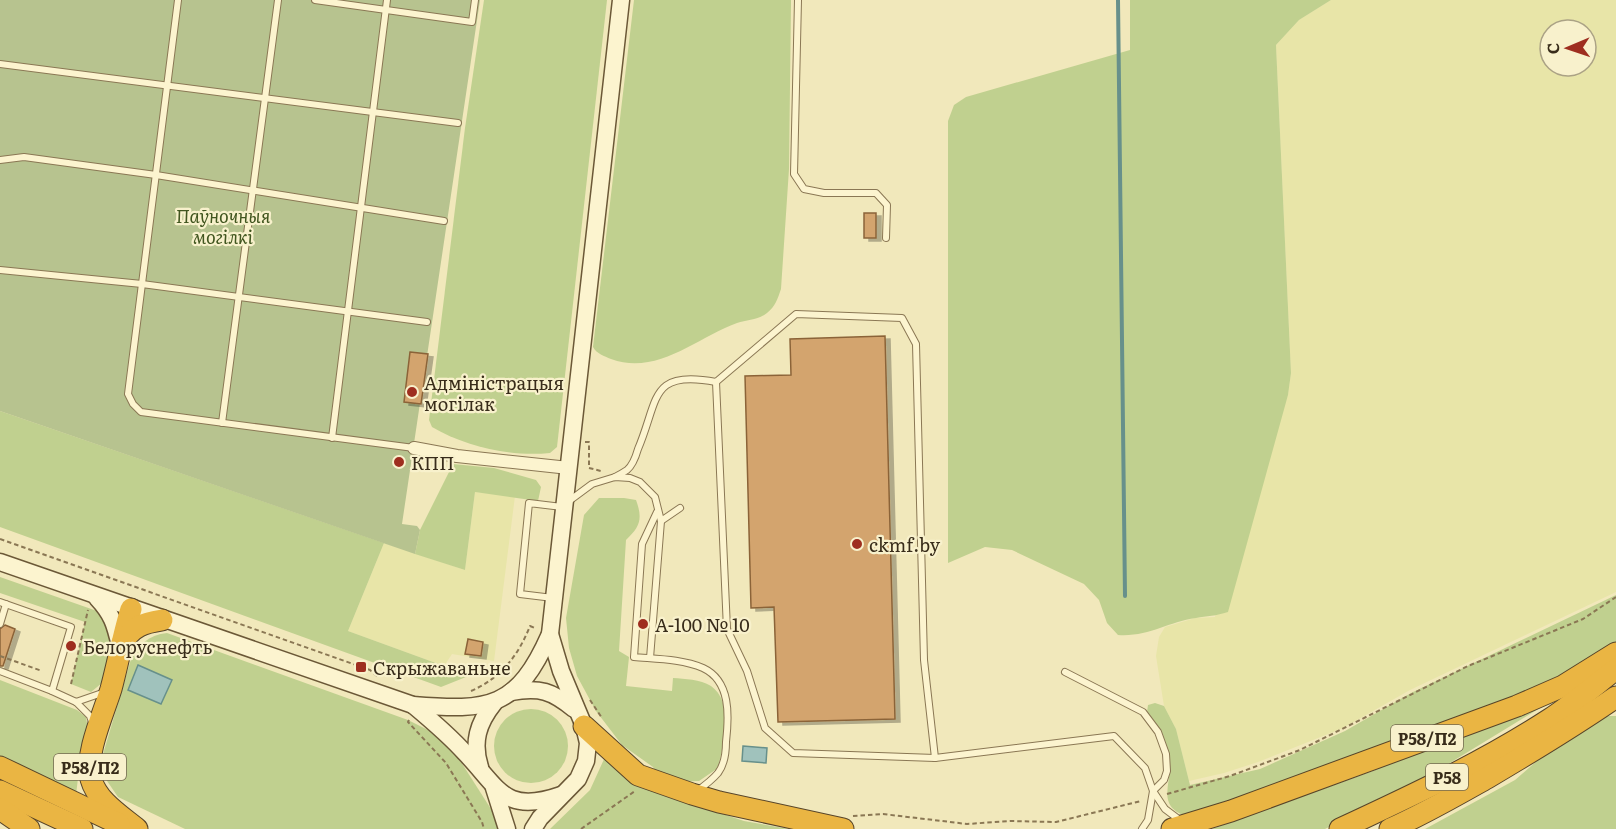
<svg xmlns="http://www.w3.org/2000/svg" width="1616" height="829" viewBox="0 0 1616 829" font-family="Literata,serif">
<defs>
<filter id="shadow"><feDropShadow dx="5" dy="3" stdDeviation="0" flood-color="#0004"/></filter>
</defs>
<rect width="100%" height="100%" fill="#f1e8bb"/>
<!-- farmland -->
<g fill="#e8e5a8" fill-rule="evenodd">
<path d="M1331 0H1616V592L1410 690 1343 728 1258 762 1224 773 1189 781 1176 729 1164 706 1156 656 1159 637 1165 627 1195 618 1215 617 1288 395 1291 373 1276 45 1299 20ZM1550 30H1586V66H1550Z"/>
<polygon points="475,492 515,496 494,661 452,654 444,666 348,631 384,543 465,570"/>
</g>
<!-- green -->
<g fill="#c0d08f">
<path d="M484 0H607L557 447 550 453C511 457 466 447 432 427L429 420 465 128Z"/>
<path d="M634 0H791V3L789 169 781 289C778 298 775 307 767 313 758 320 747 320 737 323 696 338 657 376 611 359 604 356 597 354 593 347Z"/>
<path d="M1130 0H1331L1299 20 1276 45 1291 373 1288 395 1228 612C1216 616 1207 616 1196 618 1167 622 1149 637 1118 635L1107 623 1099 600 1084 584 1012 550 985 547 948 563V121L954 105 966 97 1130 50Z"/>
<polygon points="0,411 384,543 348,631 444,666 466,677 441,687 0,527"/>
<polygon points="453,464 494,468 536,480 541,487 538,501 475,492 465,570 415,554 420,530"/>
<path d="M599 498H624L636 500C643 519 640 527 626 540L619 651 629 657 626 686 672 691 673 678C685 679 700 679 711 686 735 703 723 745 718 768L699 781 673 782 658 775 653 767 622 745 596 711 577 676 569 648 566 618 584 515Z"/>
<polygon points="0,577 97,611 109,628 114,646 102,683 91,692 71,684 85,622 0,593"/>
<path d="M1616 595V643L1576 668 1508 699 1186 816C1153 805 1175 779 1169 755 1165 740 1154 725 1147 712L1148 705 1155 703 1164 706 1176 729 1190 785 1260 769 1345 731 1411 693Z"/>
<path d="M167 633 408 720 442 737 461 762 498 820 499 829H185L118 797 105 778 101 761 131 659C139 644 149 635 167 633Z"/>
<polygon points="0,680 77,710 86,717 88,729 81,753 76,795 24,770 0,756"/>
<polygon points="1545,705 1435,772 1325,829 1212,829 1373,771 1427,746"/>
<circle cx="531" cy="746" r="37"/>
<polygon points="1609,716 1616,716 1616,829 1425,829 1515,780 1585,719"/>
<polygon points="605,757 651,790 744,821 789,829 550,829 590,790"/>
</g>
<!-- cemetery -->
<polygon fill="#b7c38f" points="0,0 480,0 402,524 417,526 420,530 415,554 0,411"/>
<!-- water -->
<g fill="#a0c2bc" stroke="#67908b" stroke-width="1.5">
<polygon points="138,665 172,680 161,704 128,690"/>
<polygon points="743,746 767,748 766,763 742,761"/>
</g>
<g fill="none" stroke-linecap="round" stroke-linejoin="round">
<!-- stream -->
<polyline stroke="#67908b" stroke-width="4" points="1118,0 1125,596"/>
</g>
<!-- building -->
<g fill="#d3a46e" stroke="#8b6338" stroke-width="1.5" filter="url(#shadow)">
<rect x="864" y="213" width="12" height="25"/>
<polygon points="885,336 895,719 778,722 774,607 751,608 745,376 791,375 790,339"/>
<polygon points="410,352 428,354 421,404 404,402"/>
<polygon points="5,625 15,629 3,666 0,666 0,629"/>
<polygon points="468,639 483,642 481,656 465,654"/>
</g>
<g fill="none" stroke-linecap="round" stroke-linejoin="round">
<!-- lane casing -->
<g stroke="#8a7754" stroke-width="8">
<g id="lane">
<polyline points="178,0 128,394 133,404 141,412 414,448"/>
<polyline points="315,0 472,22 475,0"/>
<polyline points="798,0 794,174 804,189 824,193 876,193 887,205 886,238"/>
<polyline points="0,64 458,123"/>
<polyline points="0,160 24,157 156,175 444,221"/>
<polyline points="0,270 142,284 427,322"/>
<polyline points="716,382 727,629 747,671 765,728 793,753 935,758 1114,736 1145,768 1153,791 1165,809 1181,821"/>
<polyline points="222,423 278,0"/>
<polyline points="332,438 387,0"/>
<path d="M615 477C619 475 624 472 627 470 633 465 636 456 638 449 659 400 649 369 716 382L796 314 902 318 916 344 924 660 935 758"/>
<polyline points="569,501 592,484 615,477 630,478 640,482 655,497 661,521 650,658"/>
<path d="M657 512 642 544 634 657C656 659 682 659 703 668 731 681 729 716 726 742 726 752 724 765 718 773 712 780 704 786 697 791"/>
<polyline points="661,521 680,508"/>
<polyline points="553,598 520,594 529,503 562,507"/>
<polyline points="0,602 71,627 52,691"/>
<polyline points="0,624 6,604"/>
<polyline points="0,671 52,691 76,702 105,692"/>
<polyline points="1065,672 1143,712 1158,732 1166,754 1167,771 1164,780 1153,791 1148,820 1142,829"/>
<polyline points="76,702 90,716 92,722"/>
</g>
</g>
<!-- street casing -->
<g stroke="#8a7754" stroke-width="14">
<polyline id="street" points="414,448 457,456 569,468"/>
</g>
<!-- secondary casing -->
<g stroke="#6b5837" stroke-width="19">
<g id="secondary">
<path d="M0 562 413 705C489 711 517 709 550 634L621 0"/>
<path d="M97 598C112 614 115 624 120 646"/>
<path d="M511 692C540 687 552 691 574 709"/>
<path d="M413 705C431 720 449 735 465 753 499 788 504 815 561 795"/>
<path d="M480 767C472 742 478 723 494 703"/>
<polyline points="494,788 507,829"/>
<polyline points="533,829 540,818 578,779 586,761 588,743 584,726 561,671 550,634"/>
</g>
</g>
<!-- highway casing -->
<g stroke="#574429" stroke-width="23">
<g id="highway">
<path d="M131 609C123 635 118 663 111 689 104 712 84 756 91 779 97 801 120 815 137 829"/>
<path d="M122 643C133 626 143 623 162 620"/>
<polyline points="584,726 638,775 692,794 719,802 843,829"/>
<polyline points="0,767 119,824"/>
<polyline points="0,791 82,829"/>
<polyline points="0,809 29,829"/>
<polyline points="1172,829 1231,811 1517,706 1563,686 1616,653"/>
<path d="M1340 829C1411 796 1484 762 1550 719 1573 704 1594 686 1616 669"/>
<path d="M1390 829C1424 814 1455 796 1487 778 1531 752 1574 726 1616 697"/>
</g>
</g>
<!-- path -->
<g stroke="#8a7754" stroke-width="2" stroke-dasharray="4.5 3" stroke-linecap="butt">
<polyline points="585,442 589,442 589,468 601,471"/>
<polyline points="0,539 370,670 377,676"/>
<polyline points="0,656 42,671"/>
<polyline points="71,684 88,610"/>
<path d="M471 691C501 678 518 656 530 626L535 628"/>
<polyline points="590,700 602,718"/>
<polyline points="409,720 408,722 446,763 482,822 484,829"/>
<polyline points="1167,794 1230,776 1300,750 1468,666 1583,619 1616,597"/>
<polyline points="853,816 883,814 967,824 1011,821 1056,822 1141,801"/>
<polyline points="581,829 635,791"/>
</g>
<!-- lane -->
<use href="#lane" stroke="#fcf4cf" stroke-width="6"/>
<!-- street -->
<use href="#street" stroke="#fcf4cf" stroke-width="12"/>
<!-- secondary -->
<use href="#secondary" stroke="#fcf4cf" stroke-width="16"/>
<!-- highway -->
<use href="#highway" stroke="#eab543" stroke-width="21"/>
</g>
<!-- markers -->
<g fill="#9e2e1f" stroke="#f8f1cc" stroke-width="2">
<circle cx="412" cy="392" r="6"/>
<circle cx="399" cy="462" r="6"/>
<circle cx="857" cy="544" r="6"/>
<circle cx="643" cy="624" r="6"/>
<circle cx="71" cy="646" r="6"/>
<rect x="355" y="661" width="12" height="12" rx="3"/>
</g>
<g text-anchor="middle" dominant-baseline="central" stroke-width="4.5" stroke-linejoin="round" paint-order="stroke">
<!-- shield labels -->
<g fill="#f8f1cc" stroke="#72674f" stroke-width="1.5">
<rect x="1391" y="725" width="72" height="26" rx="4.5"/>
<rect x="54" y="754" width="72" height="26" rx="4.5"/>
<rect x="1426" y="764" width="42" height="26" rx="4.5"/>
</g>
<g font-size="16" font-weight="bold" fill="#382c1a">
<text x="1427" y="738">Р58/П2</text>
<text x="90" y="767">Р58/П2</text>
<text x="1447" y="777">Р58</text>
</g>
<!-- park labels -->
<g font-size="18" font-style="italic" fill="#41561f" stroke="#f8f1cc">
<text x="223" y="215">Паўночныя<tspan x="223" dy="21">могілкі</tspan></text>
</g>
<!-- poi labels -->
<g font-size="18" fill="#382c1a" stroke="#f8f1cc" text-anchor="start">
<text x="424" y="382">Адміністрацыя<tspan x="424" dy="21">могілак</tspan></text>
<text x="411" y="462">КПП</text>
<text x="869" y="544">ckmf.by</text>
<text x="655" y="624">А-100 № 10</text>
<text x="83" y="646">Белоруснефть</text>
<text x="373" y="667">Скрыжаваньне</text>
</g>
</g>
<!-- north arrow -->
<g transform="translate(1568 48) rotate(268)"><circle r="28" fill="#f8f1cc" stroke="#aba285" stroke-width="1.5"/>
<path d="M0-4.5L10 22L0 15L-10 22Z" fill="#9e2e1f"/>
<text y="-9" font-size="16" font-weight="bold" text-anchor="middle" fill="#382c1a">С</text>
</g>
</svg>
